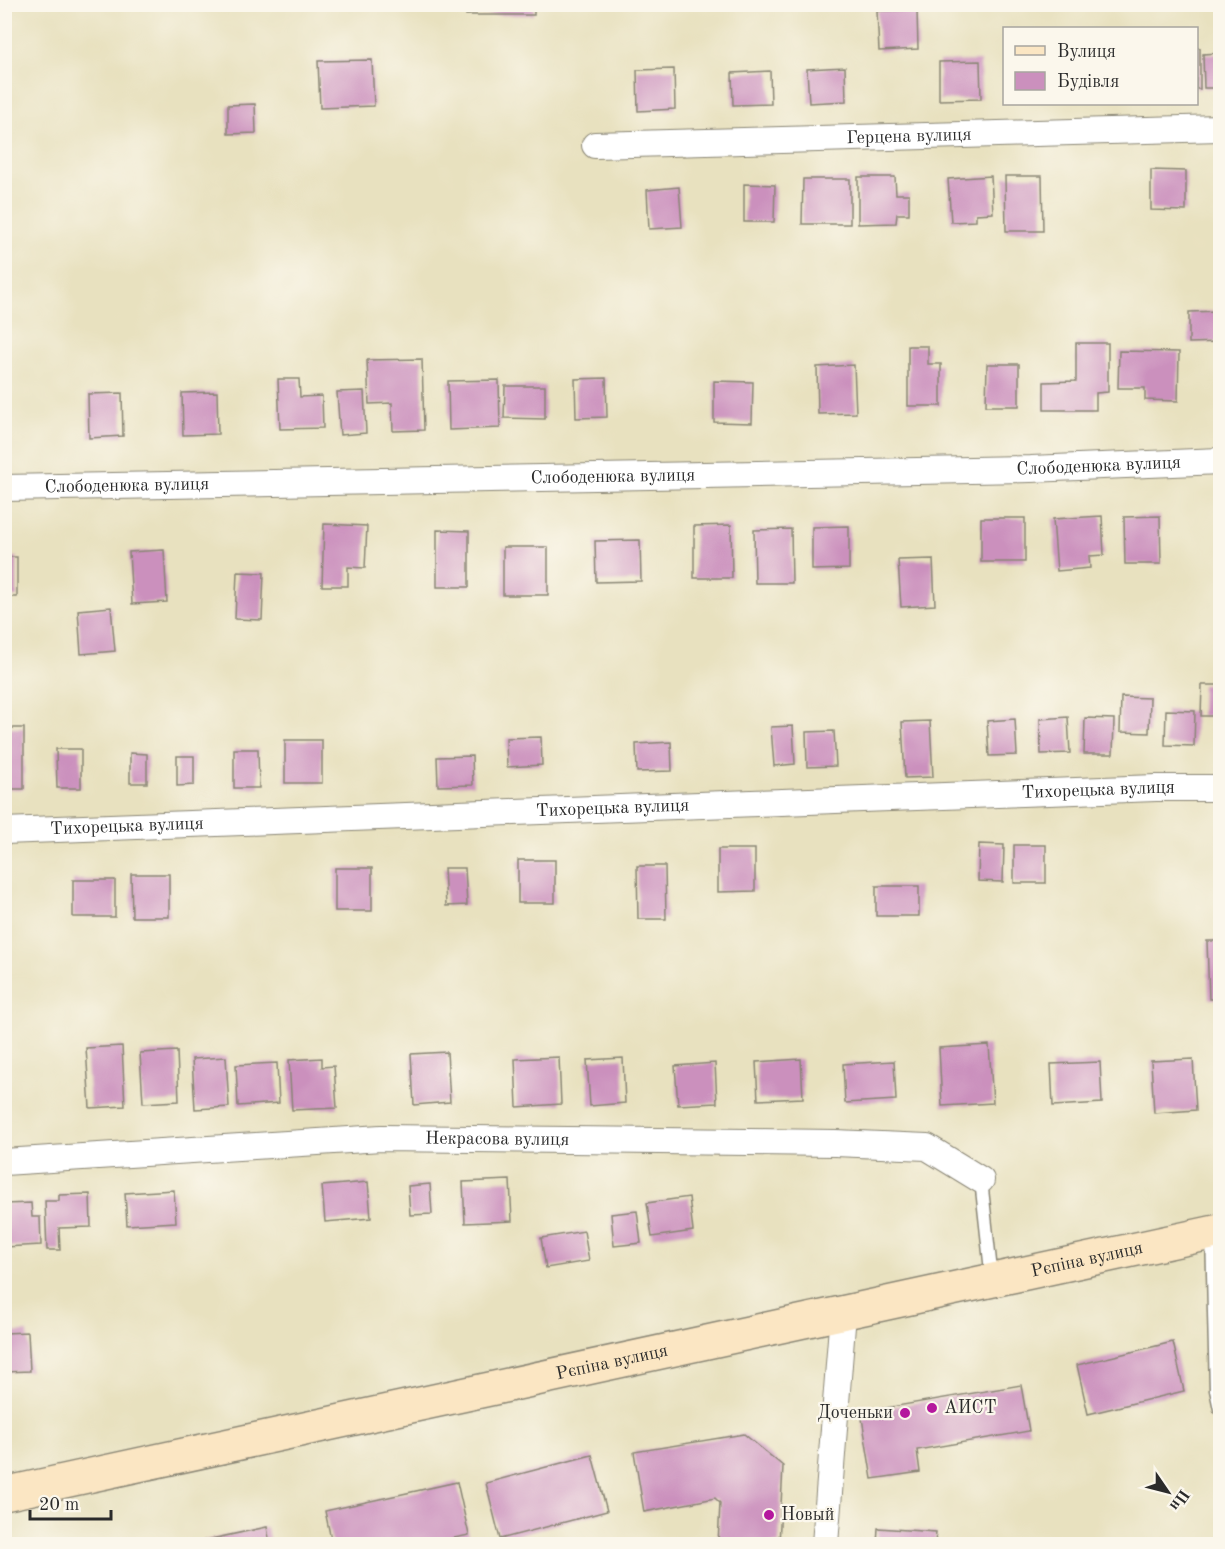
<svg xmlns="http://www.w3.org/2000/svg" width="1225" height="1549" viewBox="0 0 1225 1549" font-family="'Old Standard TT',serif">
<rect width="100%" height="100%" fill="#fbf7ec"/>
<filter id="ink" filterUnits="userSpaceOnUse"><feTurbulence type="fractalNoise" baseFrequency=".0167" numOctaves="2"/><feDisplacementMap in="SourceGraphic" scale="12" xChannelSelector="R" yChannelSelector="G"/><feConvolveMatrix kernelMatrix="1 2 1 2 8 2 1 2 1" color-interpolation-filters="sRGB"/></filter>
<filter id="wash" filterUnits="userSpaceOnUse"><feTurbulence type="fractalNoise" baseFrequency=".008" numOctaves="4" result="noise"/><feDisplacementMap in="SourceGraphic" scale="24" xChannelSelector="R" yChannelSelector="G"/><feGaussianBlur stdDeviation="1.35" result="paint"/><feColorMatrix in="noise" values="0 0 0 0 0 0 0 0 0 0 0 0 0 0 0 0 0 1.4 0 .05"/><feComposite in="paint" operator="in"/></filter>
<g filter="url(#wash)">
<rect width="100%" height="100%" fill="#e8e1bf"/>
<g id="blocks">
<!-- building -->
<g fill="#cb90bd">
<rect x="466" y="4" width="68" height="11"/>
<polygon points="917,10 918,49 879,51 877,11"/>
<rect x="1196" y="48" width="4" height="41"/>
<polygon points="1220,53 1220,88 1204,88 1203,54"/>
<polygon points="372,60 374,106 320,108 318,61"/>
<polygon points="980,61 981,99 939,100 939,62"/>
<polygon points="845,67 846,101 809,103 807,69"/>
<polygon points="674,69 675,109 638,111 637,70"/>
<polygon points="770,71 771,104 733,105 732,73"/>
<polygon points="255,104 256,133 228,134 228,105"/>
<polygon points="1151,170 1186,171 1186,211 1151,210"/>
<polygon points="991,176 993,213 976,214 976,221 951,222 948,179"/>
<polygon points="1005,176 1042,176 1043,231 1006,231"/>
<polygon points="858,177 895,177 896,194 909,194 909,214 897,214 896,223 858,224"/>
<polygon points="803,179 850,179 850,224 802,224"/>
<polygon points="744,184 775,185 774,222 744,222"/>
<polygon points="679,187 682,227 649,229 647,190"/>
<polygon points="1220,311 1220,342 1189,343 1189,312"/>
<polygon points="1076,343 1108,343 1108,392 1096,393 1096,410 1044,410 1044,382 1076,381"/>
<polygon points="908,346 928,346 928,364 941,364 941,406 908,406"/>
<polygon points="1119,351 1179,352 1178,401 1145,400 1145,388 1118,388"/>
<polygon points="422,359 424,430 393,431 392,403 369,404 367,360"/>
<polygon points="987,364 1019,364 1019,406 986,406"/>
<polygon points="854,365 856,413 818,414 817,367"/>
<polygon points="606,378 607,417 576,418 575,379"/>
<polygon points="278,379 299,379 300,397 322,396 323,428 280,429"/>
<polygon points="499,380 500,428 449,430 448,381"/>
<polygon points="714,381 753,382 752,423 714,422"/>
<polygon points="505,386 545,386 545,419 504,418"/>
<polygon points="364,391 366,433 340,435 337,392"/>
<polygon points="217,392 218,434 183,435 182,393"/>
<polygon points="122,393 123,436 89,438 88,394"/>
<polygon points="1102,516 1104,555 1089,556 1090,568 1057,571 1053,519"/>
<polygon points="1160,516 1161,564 1125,564 1124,517"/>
<rect x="981" y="518" width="44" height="44"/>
<polygon points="324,524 367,526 365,568 348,567 348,586 322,586"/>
<polygon points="731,525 732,578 694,578 694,526"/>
<polygon points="849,526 849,569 812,570 812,527"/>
<polygon points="791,529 792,583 755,583 754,530"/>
<polygon points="437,530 469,531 469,587 437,587"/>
<polygon points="640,540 641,581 596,582 595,541"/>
<rect x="503" y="547" width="45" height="48"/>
<polygon points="164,550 167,602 132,604 129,552"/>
<rect x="4" y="557" width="13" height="40"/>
<polygon points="933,559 935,605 901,607 898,560"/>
<polygon points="237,572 264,573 262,620 235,619"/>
<polygon points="111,607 115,651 81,654 78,610"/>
<polygon points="1202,685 1220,685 1220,716 1201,716"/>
<polygon points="1121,697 1150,698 1149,733 1120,732"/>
<polygon points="1166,710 1195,711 1194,746 1165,745"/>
<polygon points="1068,717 1070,753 1041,754 1040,719"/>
<polygon points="1085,718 1114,719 1113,754 1084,754"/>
<polygon points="1015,719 1017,755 989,756 987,721"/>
<polygon points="930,721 933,777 905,778 902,722"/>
<polygon points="793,726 795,764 774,766 771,727"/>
<rect x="4" y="728" width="20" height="61"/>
<polygon points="834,731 836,766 807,767 806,732"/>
<polygon points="541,737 542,765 507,767 506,738"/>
<rect x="285" y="740" width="37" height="43"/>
<polygon points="671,742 672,771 637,772 636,744"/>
<polygon points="56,749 81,749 81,788 57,788"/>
<polygon points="234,749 258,749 259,788 234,788"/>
<polygon points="130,753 147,754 147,783 130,783"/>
<polygon points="177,756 194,756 194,785 177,786"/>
<polygon points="472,756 473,785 438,786 437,757"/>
<polygon points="979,844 1004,845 1003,882 978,881"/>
<rect x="1014" y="845" width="32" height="38"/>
<polygon points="718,849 755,849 755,891 718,892"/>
<rect x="518" y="860" width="37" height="43"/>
<polygon points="637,866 665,866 666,919 638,919"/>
<rect x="335" y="868" width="37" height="43"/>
<polygon points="444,868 465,868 467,905 446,906"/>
<polygon points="131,874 169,874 169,917 132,917"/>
<rect x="73" y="880" width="42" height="37"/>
<rect x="876" y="886" width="43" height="30"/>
<polygon points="1207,941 1220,941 1220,999 1209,999"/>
<polygon points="989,1045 993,1103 942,1106 939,1048"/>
<polygon points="122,1046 125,1106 90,1108 86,1048"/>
<polygon points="177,1051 179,1101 143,1103 140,1053"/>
<polygon points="447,1052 450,1102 414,1105 411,1054"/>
<polygon points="226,1057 229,1107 195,1109 192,1059"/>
<polygon points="559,1057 561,1104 517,1107 515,1059"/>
<polygon points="322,1058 322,1067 334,1066 337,1108 292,1110 289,1060"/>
<polygon points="623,1058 625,1103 590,1106 587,1060"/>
<polygon points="801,1059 803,1098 758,1100 756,1062"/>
<polygon points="1193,1059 1196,1110 1154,1113 1151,1061"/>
<polygon points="894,1061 896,1100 845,1103 843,1064"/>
<polygon points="1100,1062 1102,1103 1053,1106 1051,1064"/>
<polygon points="277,1063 279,1103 238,1106 236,1065"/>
<polygon points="715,1063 717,1103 678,1105 675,1066"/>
<polygon points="510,1180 512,1221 465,1223 463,1182"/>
<polygon points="368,1182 371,1218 325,1222 322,1186"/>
<polygon points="430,1184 432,1214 410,1215 408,1186"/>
<polygon points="174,1190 176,1222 127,1225 125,1193"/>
<polygon points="90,1194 91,1227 59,1228 60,1250 47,1250 45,1201 59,1201 59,1195"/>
<polygon points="689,1197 693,1231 652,1237 647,1203"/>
<polygon points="31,1203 32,1217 40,1217 41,1245 4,1247 4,1204"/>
<polygon points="637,1211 641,1243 614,1246 611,1214"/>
<polygon points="584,1231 589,1261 546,1268 541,1238"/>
<polygon points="28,1332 30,1371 4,1372 4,1333"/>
<polygon points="1173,1342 1184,1391 1088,1414 1077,1365"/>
<polygon points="1021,1385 1029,1431 917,1450 920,1472 872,1479 861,1412"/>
<polygon points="744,1434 783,1466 779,1544 718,1544 720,1503 715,1498 644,1512 634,1452"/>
<polygon points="592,1455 607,1511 500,1539 486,1483"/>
<polygon points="457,1482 469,1535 425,1544 332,1544 325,1511"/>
<polygon points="267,1527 270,1544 188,1544"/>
<polygon points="878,1528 936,1532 935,1544 877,1544"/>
</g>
</g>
</g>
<g filter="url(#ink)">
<use href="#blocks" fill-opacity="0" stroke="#8a8675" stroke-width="1.5"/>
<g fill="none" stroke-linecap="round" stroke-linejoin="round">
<!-- lane casing -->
<g stroke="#8a8675" stroke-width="15">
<g id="lane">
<polyline points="981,1180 992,1280"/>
<polyline points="1212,1234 1216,1390 1220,1409"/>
</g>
</g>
<!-- street casing -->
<g stroke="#8a8675" stroke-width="28">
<g id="street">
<path id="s1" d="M595 145 1220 128"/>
<path id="s2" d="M4 488 1031 469 1220 461"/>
<path id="s3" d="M4 831 1156 788H1220"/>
<path id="s4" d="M4 1162 381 1138 835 1143 927 1147 981 1180"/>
<polyline points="825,1544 843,1313"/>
</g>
</g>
<!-- secondary casing -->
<g stroke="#8a8675" stroke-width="36">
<g id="secondary">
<path id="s5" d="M4 1494 1220 1231"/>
</g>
</g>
<!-- lane -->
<use href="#lane" stroke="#fff" stroke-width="12"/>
<!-- street -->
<use href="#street" stroke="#fff" stroke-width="26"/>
<!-- secondary -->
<use href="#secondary" stroke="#fbe6c3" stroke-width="33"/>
</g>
</g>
<!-- markers -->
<g fill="#b5179e" stroke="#fbf7ec" stroke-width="2">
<circle cx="932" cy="1408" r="6"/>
<circle cx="905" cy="1413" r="6"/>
<circle cx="769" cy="1515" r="6"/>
</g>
<g text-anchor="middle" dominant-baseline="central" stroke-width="4.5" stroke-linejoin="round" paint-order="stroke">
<!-- street labels -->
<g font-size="18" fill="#2b2b2b" stroke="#fbf7ec">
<text stroke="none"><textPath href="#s1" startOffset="314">Герцена вулиця</textPath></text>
<text stroke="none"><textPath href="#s2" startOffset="1095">Слободенюка вулиця</textPath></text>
<text stroke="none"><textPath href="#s2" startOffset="609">Слободенюка вулиця</textPath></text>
<text stroke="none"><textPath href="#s2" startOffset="123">Слободенюка вулиця</textPath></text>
<text stroke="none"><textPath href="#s3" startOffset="1095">Тихорецька вулиця</textPath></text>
<text stroke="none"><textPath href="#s3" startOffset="609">Тихорецька вулиця</textPath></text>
<text stroke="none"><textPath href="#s3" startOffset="123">Тихорецька вулиця</textPath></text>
<text stroke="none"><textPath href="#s4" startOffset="494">Некрасова вулиця</textPath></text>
<text stroke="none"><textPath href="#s5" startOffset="1108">Рєпіна вулиця</textPath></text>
<text stroke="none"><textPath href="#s5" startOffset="622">Рєпіна вулиця</textPath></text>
</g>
<!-- poi labels -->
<g font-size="18" fill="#2b2b2b" stroke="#fbf7ec" text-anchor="start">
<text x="944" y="1408">АИСТ</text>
<text x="893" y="1413" text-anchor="end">Доченьки</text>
<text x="781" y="1515">Новый</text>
</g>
</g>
<!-- margin -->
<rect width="1225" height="1549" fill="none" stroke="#fbf7ec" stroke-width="24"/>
<!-- legend -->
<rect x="1003" y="27" width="195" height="78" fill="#fbf7ec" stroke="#a8a59f" stroke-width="1.5"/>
<rect x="1015" y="46" width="30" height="9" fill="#fbe6c3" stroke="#a8a59f" stroke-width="1.5"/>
<text x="1057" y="57" font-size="18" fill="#2b2b2b">Вулиця</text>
<rect x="1015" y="72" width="30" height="18" fill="#cb90bd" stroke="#a8a59f" stroke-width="1.5"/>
<text x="1057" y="87" font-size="18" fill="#2b2b2b">Будівля</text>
<!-- north arrow -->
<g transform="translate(1168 1492) rotate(125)" stroke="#fbf7ec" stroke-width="4.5" paint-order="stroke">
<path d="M0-4.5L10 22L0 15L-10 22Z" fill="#2b2b2b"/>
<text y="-9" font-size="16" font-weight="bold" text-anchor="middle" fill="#2b2b2b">Пн</text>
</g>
<!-- scale -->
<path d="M30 1510v9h81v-9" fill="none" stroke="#2b2b2b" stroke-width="3"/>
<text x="39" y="1510" font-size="18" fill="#2b2b2b" stroke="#fbf7ec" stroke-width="4.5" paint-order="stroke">20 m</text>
</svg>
